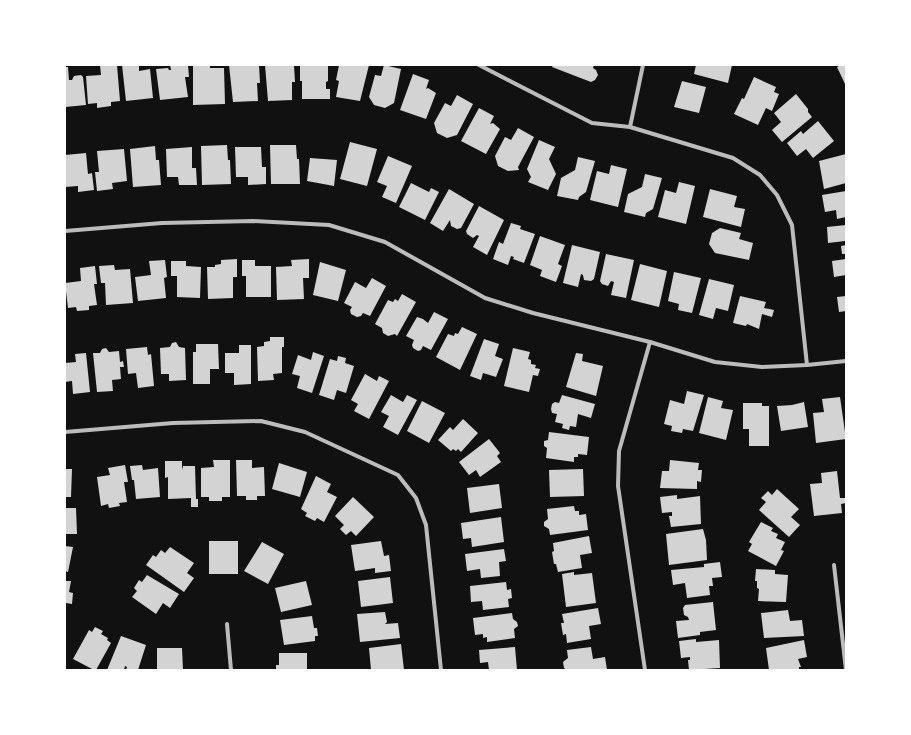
<svg xmlns="http://www.w3.org/2000/svg" width="911" height="735" viewBox="0 0 911 735" font-family="'DejaVu Sans',sans-serif">
<rect width="100%" height="100%" fill="#111"/>
<!-- building -->
<g fill="#d3d3d3">
<polygon points="100,65 117,65 120,101 111,102 111,106 97,108 97,103 88,104 86,76 101,75"/>
<polygon points="122,65 139,65 139,71 150,69 153,98 126,101"/>
<polygon points="170,65 188,65 189,77 185,77 188,97 160,100 156,69 168,68 169,70 171,70"/>
<polygon points="193,65 210,65 210,68 224,68 225,104 193,105"/>
<polygon points="229,65 259,65 260,83 257,83 258,101 233,102"/>
<polygon points="265,65 294,65 295,82 292,82 292,100 268,101"/>
<polygon points="300,65 328,65 328,81 326,82 326,89 330,89 330,99 302,99 302,81 300,81"/>
<polygon points="339,65 369,65 360,101 336,97 339,81 336,80"/>
<polygon points="384,65 401,69 394,103 385,108 374,105 369,97 375,75 381,76"/>
<polygon points="553,65 594,65 593,68 596,70 598,75 595,80 591,82 552,67"/>
<polygon points="696,65 732,65 728,83 694,74"/>
<polygon points="841,65 846,65 846,86 837,67"/>
<polygon points="65,67 68,67 69,80 72,80 74,76 81,75 83,77 86,105 65,107"/>
<polygon points="413,74 429,80 426,89 428,88 436,93 426,119 400,110"/>
<polygon points="754,77 776,87 774,92 779,94 772,111 766,108 758,125 734,114 742,98 744,99"/>
<polygon points="682,81 706,87 699,113 674,107"/>
<polygon points="796,94 808,109 808,112 812,117 782,142 772,130 781,122 774,113"/>
<polygon points="457,95 473,104 457,135 447,138 437,133 434,123 445,103 451,106"/>
<polygon points="479,108 494,116 490,124 493,123 500,129 486,154 461,141"/>
<polygon points="818,121 834,141 813,158 806,149 797,156 787,143 801,131 803,134"/>
<polygon points="518,128 534,137 518,167 519,170 508,171 498,166 495,156 505,137 511,140"/>
<polygon points="539,140 555,147 549,159 556,174 548,190 528,182 531,177 527,169"/>
<polygon points="350,142 377,149 367,186 340,179"/>
<polygon points="227,145 228,160 230,160 231,184 202,185 201,146"/>
<polygon points="270,145 296,145 297,159 299,159 300,184 271,184"/>
<polygon points="155,146 156,160 159,160 161,185 133,187 130,149"/>
<polygon points="192,147 192,168 196,168 197,185 179,185 178,177 167,177 166,149"/>
<polygon points="235,147 261,147 262,167 266,167 266,184 248,185 248,177 236,177"/>
<polygon points="124,149 127,181 112,183 113,189 97,191 95,172 99,172 97,151"/>
<polygon points="86,153 88,174 92,173 94,190 78,192 78,186 65,187 65,155"/>
<polygon points="846,154 846,183 824,189 819,161"/>
<polygon points="388,156 412,166 396,203 382,197 387,186 377,182"/>
<polygon points="578,157 595,161 586,192 579,197 578,200 557,196 561,178 575,170"/>
<polygon points="310,158 337,160 334,186 307,181"/>
<polygon points="611,165 627,169 618,207 590,200 597,171 609,174"/>
<polygon points="645,174 662,178 653,209 646,213 645,217 624,212 628,194 642,187"/>
<polygon points="679,182 695,186 686,224 658,217 665,190 676,193"/>
<polygon points="411,183 429,192 431,188 439,192 425,220 399,207"/>
<polygon points="449,189 474,204 461,228 457,229 451,226 450,220 443,231 430,223"/>
<polygon points="710,189 737,196 734,207 745,209 741,227 703,217"/>
<polygon points="846,191 846,217 837,219 836,210 825,212 822,195"/>
<polygon points="479,206 504,220 487,255 473,247 479,236 477,235 473,238 467,234 466,231"/>
<polygon points="511,223 521,226 520,229 535,234 524,263 513,259 514,257 511,256 508,265 493,259 499,242 503,244"/>
<polygon points="846,225 846,244 845,241 828,243 827,227"/>
<polygon points="720,228 741,233 739,239 753,243 749,260 715,253 709,244 712,233"/>
<polygon points="540,236 565,245 558,264 562,266 556,282 540,276 542,270 530,265"/>
<polygon points="572,245 600,252 594,279 591,281 584,280 583,275 581,274 578,287 563,283"/>
<polygon points="846,245 846,254 842,254 841,246"/>
<polygon points="606,254 634,260 626,298 611,295 614,282 611,281 608,286 602,284 600,281"/>
<polygon points="237,259 237,277 233,277 233,298 208,299 207,267 215,267 215,265 221,264 221,260"/>
<polygon points="309,259 309,278 303,278 304,299 277,300 276,267 292,266 291,260"/>
<polygon points="846,259 846,275 834,277 832,261"/>
<polygon points="165,260 167,277 164,278 166,298 138,301 135,277 151,275 149,261"/>
<polygon points="242,260 255,260 255,266 271,266 271,297 246,297 246,276 242,276"/>
<polygon points="171,261 186,261 186,266 201,267 200,298 177,297 177,276 171,276"/>
<polygon points="320,262 346,270 338,301 313,295"/>
<polygon points="640,264 667,271 659,307 631,300"/>
<polygon points="114,265 115,270 130,269 133,303 106,305 105,283 101,283 99,266"/>
<polygon points="95,266 97,284 94,284 97,305 89,306 89,310 77,311 76,307 68,308 65,283 81,281 80,268"/>
<polygon points="674,272 701,278 692,313 678,310 679,304 668,301"/>
<polygon points="372,278 386,286 370,316 363,313 361,316 357,317 351,314 350,310 352,307 344,303 355,282 366,288"/>
<polygon points="709,279 734,285 728,311 716,308 713,319 699,315"/>
<polygon points="402,294 416,302 397,336 395,334 388,336 383,333 382,328 375,324 388,300 393,302 395,299 398,301"/>
<polygon points="740,296 766,302 764,308 774,310 772,317 762,314 759,329 747,324 746,326 733,323"/>
<polygon points="846,296 846,311 839,312 837,297"/>
<polygon points="434,312 448,319 431,350 423,346 421,350 418,351 413,348 412,345 414,340 406,336 417,317 423,319 428,323"/>
<polygon points="462,327 477,334 460,370 436,357 448,334 454,336 455,333 458,334"/>
<polygon points="270,337 284,337 284,347 282,347 282,373 273,374 274,380 258,381 257,347 264,346 264,342 270,341"/>
<polygon points="484,339 499,344 495,356 503,359 496,377 483,373 481,380 470,376"/>
<polygon points="176,342 179,347 185,348 186,380 169,381 169,374 161,374 160,348 170,347 172,343"/>
<polygon points="196,344 218,344 219,369 210,369 210,384 193,384 193,352 196,352"/>
<polygon points="239,345 251,345 251,384 234,385 234,373 225,373 225,353 239,353"/>
<polygon points="147,347 148,355 151,354 154,386 138,388 136,373 128,374 126,349"/>
<polygon points="106,348 109,352 119,351 120,362 123,361 124,367 120,367 121,379 112,380 113,391 97,392 93,353 100,353 102,349"/>
<polygon points="513,348 530,352 528,359 531,360 531,364 536,365 535,368 540,369 538,376 533,375 529,392 504,386"/>
<polygon points="313,352 324,356 312,393 297,388 300,376 292,374 298,355 311,360"/>
<polygon points="86,353 90,392 73,394 72,381 65,382 65,363 76,362 75,354"/>
<polygon points="576,353 583,354 582,361 603,366 596,396 566,387"/>
<polygon points="338,356 346,358 345,363 354,366 346,393 337,390 334,400 319,395 330,359 337,361"/>
<polygon points="365,374 377,381 379,376 389,381 369,419 354,411 358,404 351,400"/>
<polygon points="687,391 704,395 693,431 683,429 682,433 671,431 672,426 664,424 670,400 684,404"/>
<polygon points="391,395 403,402 407,395 417,400 398,435 383,427 389,416 381,412"/>
<polygon points="562,395 595,404 591,418 578,414 576,427 570,426 569,430 562,428 563,424 555,422 557,414 552,413 551,409 552,404 555,402 559,403"/>
<polygon points="708,397 723,401 721,408 733,410 726,440 699,433"/>
<polygon points="840,397 846,439 816,443 813,413 824,412 822,399"/>
<polygon points="422,401 445,413 429,443 407,431"/>
<polygon points="804,402 808,427 781,431 777,406 792,405"/>
<polygon points="743,403 762,403 762,406 769,406 769,446 749,446 749,429 743,429"/>
<polygon points="463,419 478,433 461,452 458,449 456,451 453,449 451,451 438,440 450,427 453,430"/>
<polygon points="549,432 589,437 587,455 578,454 578,457 574,457 574,462 546,458 547,448 544,446 544,441 548,440"/>
<polygon points="489,439 500,453 497,456 501,462 480,477 476,470 469,475 459,462"/>
<polygon points="213,460 230,460 230,497 222,497 222,501 209,501 209,497 201,497 201,468 214,467"/>
<polygon points="236,460 252,460 252,468 264,467 265,496 257,496 257,500 246,500 246,496 237,496"/>
<polygon points="670,460 699,463 698,470 702,470 701,482 697,481 697,489 660,488 662,471 669,471"/>
<polygon points="165,461 182,461 182,470 183,466 195,466 196,499 198,499 198,507 191,507 191,498 168,499 168,477 165,478"/>
<polygon points="279,463 307,472 300,497 272,489"/>
<polygon points="125,465 128,482 124,482 127,502 119,503 120,506 109,508 108,504 101,506 97,477 110,475 108,468"/>
<polygon points="142,465 143,470 158,468 160,497 136,499 134,480 132,480 130,466"/>
<polygon points="65,469 72,469 71,497 65,497"/>
<polygon points="583,469 584,496 550,497 549,470"/>
<polygon points="837,471 840,498 846,498 846,503 841,504 842,513 814,516 810,484 822,483 821,473"/>
<polygon points="316,476 331,484 327,492 337,497 324,522 317,518 315,521 305,516 307,513 301,509"/>
<polygon points="499,484 502,508 470,513 467,488"/>
<polygon points="777,489 799,509 791,517 800,525 789,537 759,510 766,502 761,498 768,491 772,495"/>
<polygon points="677,495 677,499 700,496 701,524 671,527 669,516 672,516 672,512 662,513 660,497"/>
<polygon points="353,497 374,517 356,536 351,531 346,535 340,529 344,525 335,516"/>
<polygon points="574,506 575,511 579,511 579,515 586,514 588,530 550,535 549,529 544,526 544,522 548,519 547,509"/>
<polygon points="65,508 76,508 77,534 65,534"/>
<polygon points="501,517 504,542 472,547 471,538 463,539 461,523"/>
<polygon points="761,522 773,528 771,531 778,534 776,538 785,542 781,550 784,551 776,566 748,551 752,544 749,542"/>
<polygon points="703,529 706,540 707,560 669,565 666,534"/>
<polygon points="589,536 592,553 580,555 582,568 558,572 556,564 554,564 552,552 554,551 553,543"/>
<rect x="209" y="541" width="29" height="33"/>
<polygon points="381,541 384,556 389,555 391,571 375,573 375,568 355,571 351,545"/>
<polygon points="262,542 284,554 268,584 244,571"/>
<polygon points="65,546 73,547 68,572 65,571"/>
<polygon points="170,547 194,563 187,573 194,578 184,592 146,565 153,555 156,557 161,550 165,553"/>
<polygon points="504,549 506,561 499,562 500,576 481,578 480,569 467,571 465,554"/>
<polygon points="720,562 722,577 712,578 713,586 709,586 710,595 687,598 685,583 673,585 671,570 704,567 704,564"/>
<polygon points="756,569 775,570 775,574 788,575 786,602 758,601 759,589 757,588 757,581 755,581"/>
<polygon points="574,572 574,575 592,573 596,603 566,607 562,574"/>
<polygon points="147,575 179,594 170,608 163,603 156,614 132,597 137,591 134,588 139,580 142,582"/>
<polygon points="390,577 393,603 361,607 358,581"/>
<polygon points="65,581 71,581 69,592 73,593 72,604 66,603 66,606"/>
<polygon points="306,581 312,605 281,612 275,588"/>
<polygon points="506,582 507,590 511,589 512,598 508,599 509,607 483,610 482,601 471,602 470,586"/>
<polygon points="713,602 716,630 700,632 700,635 678,638 676,621 689,620 688,617 684,615 683,608 685,605"/>
<polygon points="598,608 601,624 589,626 591,639 567,643 566,634 563,635 561,623 564,623 562,614"/>
<polygon points="788,610 790,621 802,620 804,636 764,638 761,613"/>
<polygon points="385,612 387,622 385,624 398,623 400,638 360,642 357,614"/>
<polygon points="512,613 513,619 517,622 518,626 514,629 515,638 487,642 487,637 483,638 483,634 475,635 473,618"/>
<polygon points="312,616 314,628 317,628 318,636 315,636 315,641 284,645 280,620"/>
<polygon points="95,627 103,631 101,634 108,638 107,640 111,643 96,670 94,670 73,659 89,630 92,632"/>
<polygon points="121,636 146,645 138,670 126,670 127,667 125,666 124,670 107,670"/>
<polygon points="696,639 696,642 719,640 720,668 689,670 688,660 690,660 690,657 681,658 679,641"/>
<polygon points="804,640 807,657 798,659 801,667 799,667 799,670 769,670 766,648"/>
<polygon points="401,644 404,670 371,670 369,648"/>
<polygon points="515,647 517,670 489,670 488,662 480,663 479,650"/>
<polygon points="591,647 593,659 605,657 607,670 567,670 564,668 563,662 568,658 567,650"/>
<polygon points="157,648 182,648 183,670 157,670"/>
<polygon points="279,653 307,653 307,670 276,670 276,665 279,665"/>
</g>
<g fill="none" stroke-linecap="round" stroke-linejoin="round">
<!-- minor -->
<g stroke="#bcbcbc" stroke-width="4">
<polyline points="479,65 592,123 630,127 733,158 760,175 777,195 792,225 807,365"/>
<polyline points="630,127 643,65"/>
<polyline points="65,231 162,223 253,221 329,225 385,242 485,298 533,313 650,342 715,362 762,367 807,365 846,361"/>
<polyline points="65,432 173,423 261,421 305,432 398,475 416,498 426,525 441,670"/>
<polyline points="834,565 846,670"/>
<polyline points="227,624 231,670"/>
<polyline points="645,670 618,486 619,451 650,342"/>
</g>
</g>
<!-- border -->
<rect width="911" height="735" fill="none" stroke="#ffffff" stroke-width="132"/>
</svg>
